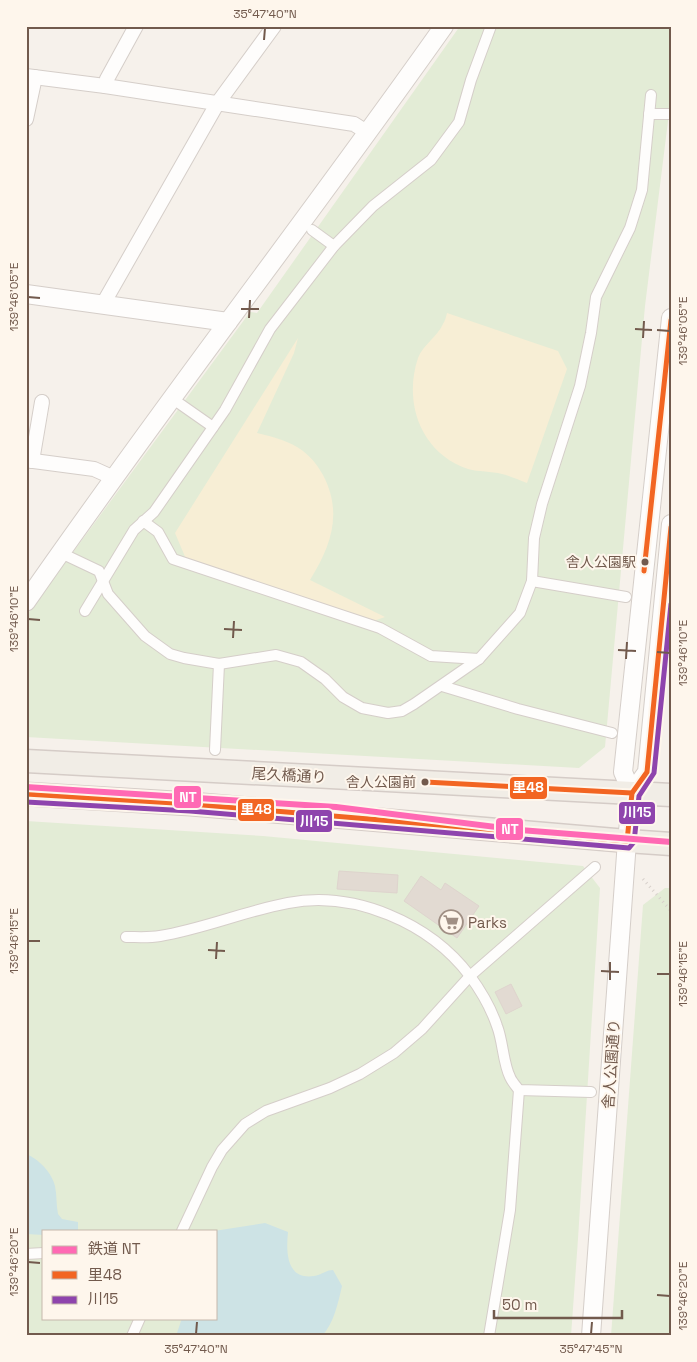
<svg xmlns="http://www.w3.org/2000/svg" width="697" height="1362" viewBox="0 0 697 1362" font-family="'Space Grotesk','Noto Sans JP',sans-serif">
<rect width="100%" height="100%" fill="#f6f1eb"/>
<!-- green -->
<g fill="#e3ecd6" fill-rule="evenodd">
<polygon points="460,26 671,26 671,97 645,306 605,747 579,768 26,737 26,616 250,312 257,313"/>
<path d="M26 821 263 836 583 866 600 888 578 1239 571 1336H26ZM44 1231H216V1318H44Z"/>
<polygon points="665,888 671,888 671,1336 611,1336 643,905"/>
</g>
<!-- sand -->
<g fill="#f7eed5">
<path d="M447 313 558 351 567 369 527 483C519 480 510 476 502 474 491 471 479 472 468 469 421 453 403 403 418 358 423 345 437 337 443 324 445 321 446 317 447 313Z"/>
<path d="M298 338 294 353 257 433C273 437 290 441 303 451 312 458 318 466 323 475 343 513 331 546 310 580L385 617 365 624 189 566 175 533Z"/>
</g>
<!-- water -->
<g fill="#cde3e5">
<path d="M26 1154C39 1159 52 1173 55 1186 57 1195 56 1205 58 1214L62 1219 78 1222V1231H44V1235L26 1234Z"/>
<path d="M265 1223 288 1232C286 1252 286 1280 314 1276 321 1275 326 1270 333 1270L342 1286C338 1303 334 1323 322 1336H176L182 1318H216V1231H214Z"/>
</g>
<!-- building -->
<g fill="#e2dad2" stroke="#ded4cd">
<polygon points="339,871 398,875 397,893 337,889"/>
<polygon points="421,876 441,890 445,883 479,906 457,938 404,901"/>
<polygon points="511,984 522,1006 506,1014 495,992"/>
</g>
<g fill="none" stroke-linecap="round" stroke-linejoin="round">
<!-- pedestrian casing -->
<g stroke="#d5cec9" stroke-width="12">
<g id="pedestrian">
<polyline points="649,114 671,114"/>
<polyline points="312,230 334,246"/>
<polyline points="173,399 213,427"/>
<polyline points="143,521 158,532 173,559 380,628 431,656 479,659"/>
<polyline points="61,553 99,571 108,594 145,636 170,654 184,658 219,664 276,655 301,662 325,679 343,697 362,708 388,713 402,711 414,704 479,659 520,613 532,581 626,597"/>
<polyline points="532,581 534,538 542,504 580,386 591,333 596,297 630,228 642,190 651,95"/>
<polyline points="85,611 134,530 154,512 225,410 270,329 334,246 373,206 431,160 459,122 471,80 491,26"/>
<polyline points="442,686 518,709 612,733"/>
<polyline points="215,750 219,664"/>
<path d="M126 937C137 937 149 938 160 936 203 929 245 911 288 903 354 890 430 923 470 976 481 991 491 1008 497 1026 503 1041 503 1063 510 1077 512 1082 516 1086 519 1090L591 1092"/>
<polyline points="182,1231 212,1167 222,1150 245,1124 266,1111 330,1088 360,1074 394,1053 422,1029 470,976 595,867"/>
<polyline points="26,1254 44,1253"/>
<polyline points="132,1336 140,1318"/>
<polyline points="489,1336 510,1210 519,1090"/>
</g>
</g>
<!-- minor casing -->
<g stroke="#d5cec9" stroke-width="16">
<g id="minor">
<polyline points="26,76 105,86 107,79 136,26"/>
<polyline points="105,86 354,124 368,133"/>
<polyline points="26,119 35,77"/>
<polyline points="103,304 217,104 274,26"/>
<polyline points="26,460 94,469 114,478"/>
<polyline points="32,461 42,402"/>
</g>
</g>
<!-- tertiary casing -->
<g stroke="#d5cec9" stroke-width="20">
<g id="tertiary">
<polyline points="26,294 228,322"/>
<path d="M26 602C161 407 307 220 444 26"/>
<polyline points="632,793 623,772 671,318"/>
<polyline points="591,1336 627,841 632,793 647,772 671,524"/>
</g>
</g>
<!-- primary casing -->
<g stroke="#d5ccc7" stroke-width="25">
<g id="primary">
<polyline points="26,761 671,795"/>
<polyline points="26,794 191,804 627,841 671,844"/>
</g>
</g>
<!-- path -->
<polyline stroke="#d7d0cb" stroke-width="3" stroke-dasharray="1 4" stroke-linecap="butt" points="643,879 671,911"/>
<!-- pedestrian -->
<use href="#pedestrian" stroke="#fefdfc" stroke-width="10"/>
<!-- minor -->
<use href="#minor" stroke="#fefdfc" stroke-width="14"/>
<!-- tertiary -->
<use href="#tertiary" stroke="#fefdfc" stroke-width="18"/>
<!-- primary -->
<use href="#primary" stroke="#f1ede6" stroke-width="22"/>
<!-- bus-1 casing -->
<g stroke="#fef6ec" stroke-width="9">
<g id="bus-1">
<polyline points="644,571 671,320"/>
<polyline points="425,782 632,793"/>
<polyline points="26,794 191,804 627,841 632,793 647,772 671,527"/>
</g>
</g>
<!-- bus-2 casing -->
<g stroke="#fef6ec" stroke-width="9">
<polyline id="bus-2" points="26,802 190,811 629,848 634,842 639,796 654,773 671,604"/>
</g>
<!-- bus-1 -->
<use href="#bus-1" stroke="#f26522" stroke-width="5"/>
<!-- bus-2 -->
<use href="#bus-2" stroke="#8e44ad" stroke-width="5"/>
<!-- rail-1 casing -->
<g stroke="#fef6ec" stroke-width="10">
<polyline id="rail-1" points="26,787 336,807 520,830 671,842"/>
</g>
<!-- rail-1 -->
<use href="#rail-1" stroke="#ff69b4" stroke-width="6"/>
</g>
<!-- ticks -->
<path fill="none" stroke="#725a4d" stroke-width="2" d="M264 40 265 28M28 297 40 298M241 309H259M249 318 250 300M635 329 652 330M657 330 670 331M643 338 644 321M28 619 40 620M224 629 242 630M233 638 234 621M618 650 636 651M657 652 670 653M626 659 627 642M28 941H40M208 950 225 951M216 959 217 942M601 971 619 972M657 974H670M610 980V962M28 1262 40 1263M657 1295 670 1296M196 1334 197 1322M591 1334 592 1322"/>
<!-- icons -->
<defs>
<g id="supermarket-ring" transform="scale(1.25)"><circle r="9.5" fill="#fef6ec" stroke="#a08f84" stroke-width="1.5"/><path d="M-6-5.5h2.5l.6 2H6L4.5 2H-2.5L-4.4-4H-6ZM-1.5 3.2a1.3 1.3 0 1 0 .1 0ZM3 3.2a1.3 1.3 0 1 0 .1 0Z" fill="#a08f84"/></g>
</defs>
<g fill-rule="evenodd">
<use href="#supermarket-ring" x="451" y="922"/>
</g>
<!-- markers -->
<g fill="#725a4d" stroke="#fef6ec" stroke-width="2">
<circle cx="645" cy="562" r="4.5"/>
<circle cx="425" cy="782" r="4.5"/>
</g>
<g text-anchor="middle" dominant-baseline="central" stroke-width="4" stroke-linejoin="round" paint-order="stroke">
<!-- bus labels -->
<g font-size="14" fill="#725a4d" stroke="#fef6ec" text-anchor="end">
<text x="636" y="562">舎人公園駅</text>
<text x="416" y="782">舎人公園前</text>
</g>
<!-- street labels -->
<g font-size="15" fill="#725a4d" stroke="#fef6ec">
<text transform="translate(289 775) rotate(3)">尾久橋通り</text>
<text transform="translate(611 1064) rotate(-86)">舎人公園通り</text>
</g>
<!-- poi labels -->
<g font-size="15" fill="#725a4d" stroke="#fef6ec" text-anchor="start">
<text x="468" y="922">Parks</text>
</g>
</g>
<g stroke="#fef6ec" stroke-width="2">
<rect x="509" y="776" width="39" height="24" rx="5" fill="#f26522"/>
<rect x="173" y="785" width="29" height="24" rx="5" fill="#ff69b4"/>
<rect x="237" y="798" width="38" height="24" rx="5" fill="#f26522"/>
<rect x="618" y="801" width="38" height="24" rx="5" fill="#8e44ad"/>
<rect x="295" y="809" width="38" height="24" rx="5" fill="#8e44ad"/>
<rect x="495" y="817" width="29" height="24" rx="5" fill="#ff69b4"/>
</g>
<g font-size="14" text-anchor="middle" font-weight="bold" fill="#fff">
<text x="528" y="792">里48</text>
<text x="188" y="802">NT</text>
<text x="256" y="814">里48</text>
<text x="637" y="817">川15</text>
<text x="314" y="826">川15</text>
<text x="510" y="834">NT</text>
</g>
<!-- border -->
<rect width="697" height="1362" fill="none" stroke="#fef6ec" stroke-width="55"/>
<!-- legend -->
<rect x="42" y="1230" width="175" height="90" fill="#fef6ec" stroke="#c6b8ac"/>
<rect x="52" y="1246" width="25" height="8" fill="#ff69b4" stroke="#c6b8ac"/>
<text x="88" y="1254" font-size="15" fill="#725a4d">鉄道 NT</text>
<rect x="52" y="1271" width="25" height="8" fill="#f26522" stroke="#c6b8ac"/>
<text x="88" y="1280" font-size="15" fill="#725a4d">里48</text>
<rect x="52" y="1296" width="25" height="8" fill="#8e44ad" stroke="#c6b8ac"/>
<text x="88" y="1304" font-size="15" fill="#725a4d">川15</text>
<!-- scale -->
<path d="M494 1310v8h128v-8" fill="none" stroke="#725a4d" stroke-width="2.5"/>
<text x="502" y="1310" font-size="15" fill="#725a4d" stroke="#fef6ec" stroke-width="4" paint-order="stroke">50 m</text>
<rect x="28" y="28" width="642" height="1306" fill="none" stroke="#725a4d" stroke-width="2"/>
<g font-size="12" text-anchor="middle" fill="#725a4d">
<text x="265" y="18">35°47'40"N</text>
<text transform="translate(14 297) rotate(-90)" y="4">139°46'05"E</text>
<text transform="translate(683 331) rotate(-90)" y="4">139°46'05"E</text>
<text transform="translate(14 619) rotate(-90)" y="4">139°46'10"E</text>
<text transform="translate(683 653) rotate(-90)" y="4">139°46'10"E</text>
<text transform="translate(14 941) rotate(-90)" y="4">139°46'15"E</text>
<text transform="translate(683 974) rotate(-90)" y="4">139°46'15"E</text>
<text transform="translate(14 1262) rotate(-90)" y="4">139°46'20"E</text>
<text transform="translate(683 1296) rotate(-90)" y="4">139°46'20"E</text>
<text x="196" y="1353">35°47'40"N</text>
<text x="591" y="1353">35°47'45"N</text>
</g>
</svg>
